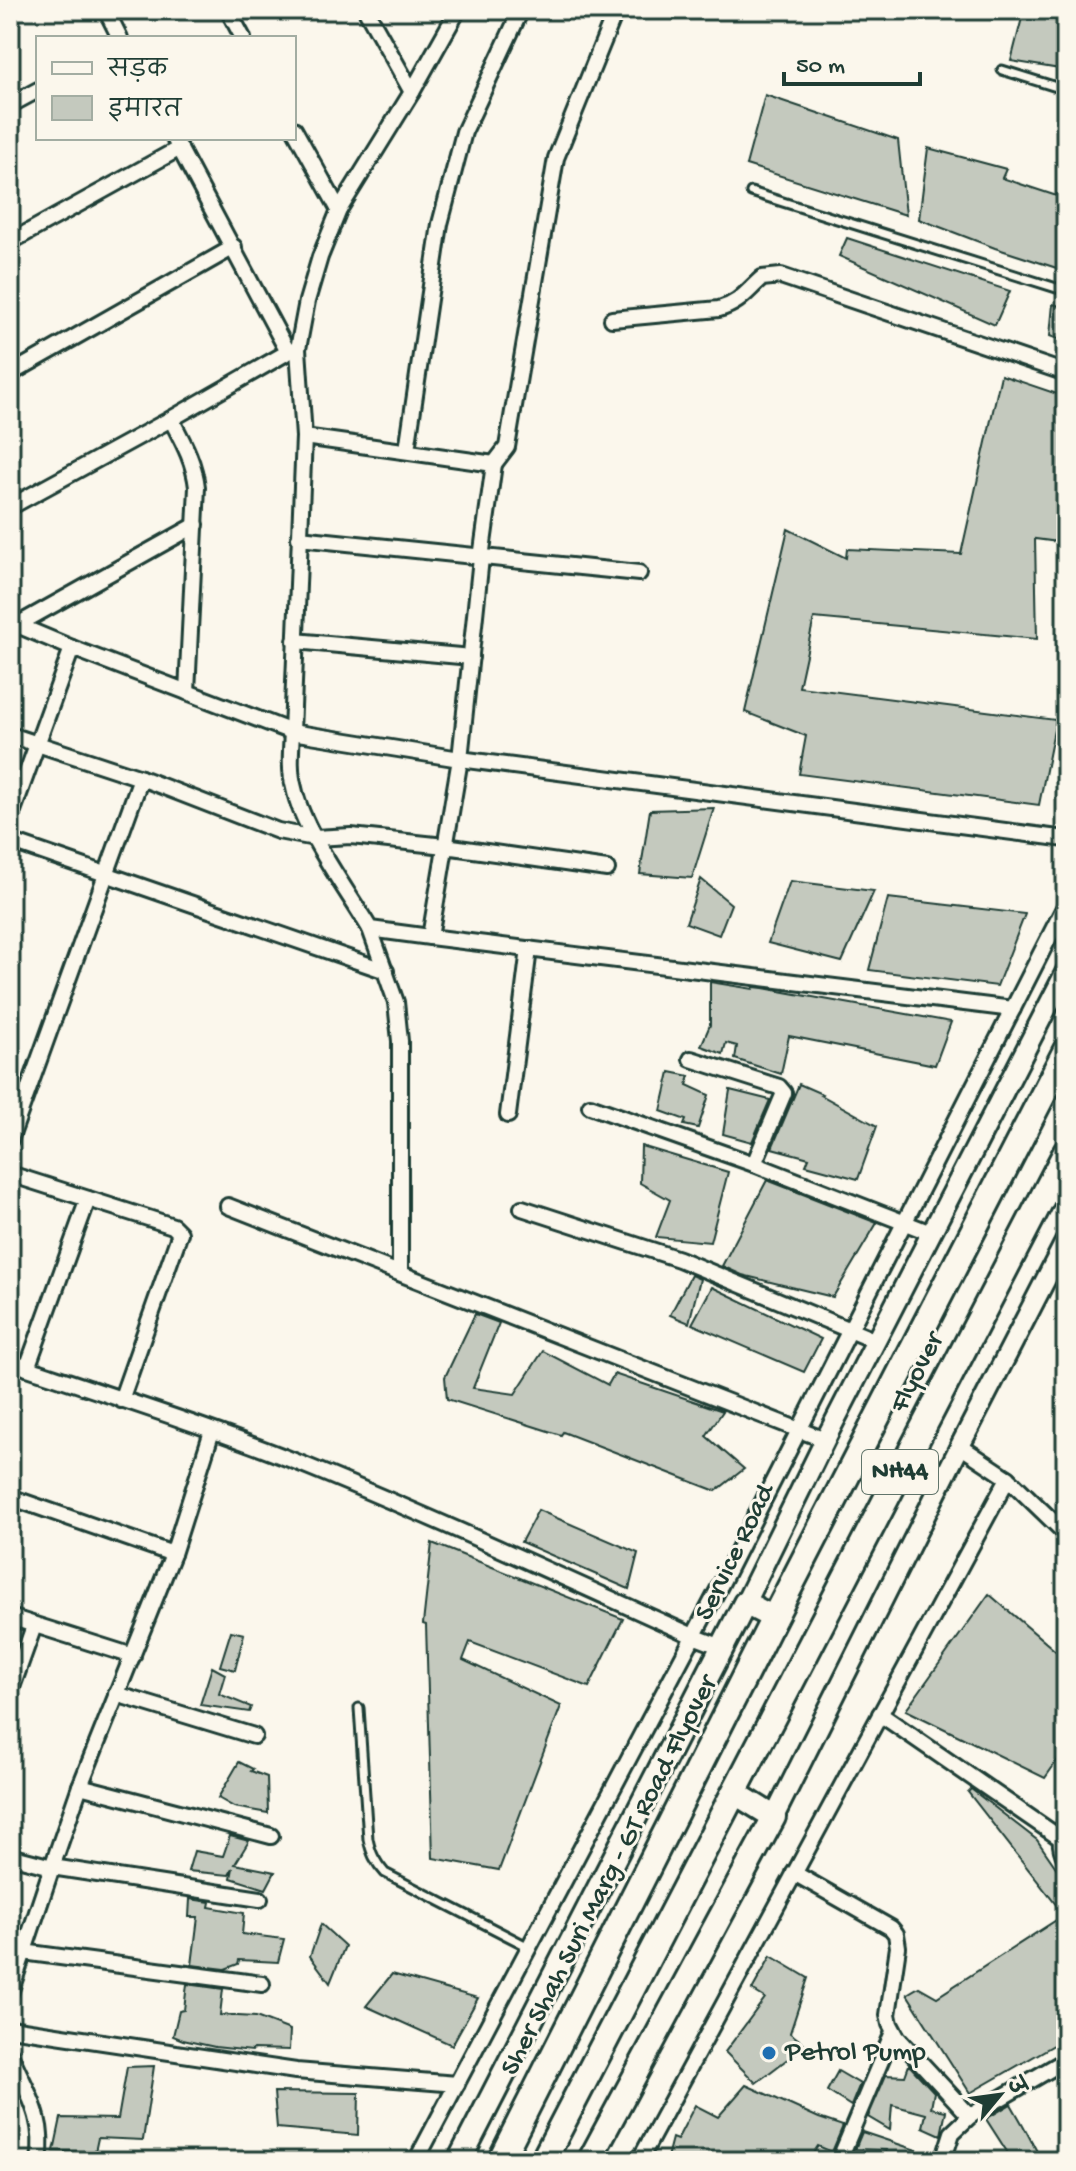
<svg xmlns="http://www.w3.org/2000/svg" width="1076" height="2171" viewBox="0 0 1076 2171" font-family="'Gochi Hand','Playpen Sans Deva',sans-serif">
<rect width="100%" height="100%" fill="#fbf7ec"/>
<filter id="ink" filterUnits="userSpaceOnUse"><feTurbulence type="fractalNoise" baseFrequency=".0125" numOctaves="2"/><feDisplacementMap in="SourceGraphic" scale="16" xChannelSelector="R" yChannelSelector="G"/><feConvolveMatrix kernelMatrix="1 2 1 2 8 2 1 2 1" color-interpolation-filters="sRGB"/></filter>
<g filter="url(#ink)">
<!-- building -->
<g fill="#c4c9be" stroke="#1f3d34" stroke-width="2">
<polygon points="1024,10 1066,10 1066,44 1060,69 1011,61"/>
<polygon points="765,95 898,140 906,215 746,165"/>
<polygon points="928,148 1006,169 1002,178 1066,199 1066,271 995,248 919,219"/>
<polygon points="847,238 1010,291 995,325 839,256"/>
<polygon points="1053,304 1066,308 1066,342 1050,336"/>
<polygon points="1001,375 1066,397 1066,543 1035,539 1037,639 814,618 799,687 1056,720 1039,805 799,774 806,736 745,712 788,529 846,558 847,549 961,554"/>
<polygon points="714,808 692,878 640,874 650,810"/>
<polygon points="701,879 731,904 719,935 686,923"/>
<polygon points="790,881 874,891 842,962 768,943"/>
<polygon points="888,898 1025,914 997,986 869,970"/>
<polygon points="710,982 753,989 754,987 763,988 951,1022 935,1065 789,1036 781,1074 735,1059 737,1046 726,1043 723,1054 701,1046 710,1025"/>
<polygon points="670,1072 690,1076 687,1085 709,1095 698,1128 684,1125 686,1120 661,1111"/>
<polygon points="799,1084 822,1094 821,1095 877,1126 858,1179 806,1165 809,1158 772,1148"/>
<polygon points="730,1090 770,1100 752,1142 723,1134"/>
<polygon points="641,1146 728,1172 710,1242 656,1237 670,1200 640,1183"/>
<polygon points="767,1180 877,1223 833,1297 742,1275 722,1266"/>
<polygon points="691,1275 700,1279 689,1323 670,1315"/>
<polygon points="712,1287 821,1339 804,1372 692,1324"/>
<polygon points="475,1314 499,1323 473,1388 515,1394 543,1351 608,1385 614,1374 723,1411 706,1436 744,1469 716,1491 563,1432 561,1435 447,1399 445,1377"/>
<polygon points="538,1510 638,1553 629,1589 521,1542"/>
<polygon points="432,1543 623,1619 589,1687 470,1642 463,1660 561,1706 499,1870 433,1858 426,1625 423,1624"/>
<polygon points="989,1594 1066,1660 1066,1748 1045,1778 906,1710"/>
<polygon points="231,1631 244,1634 235,1670 220,1666"/>
<polygon points="212,1667 225,1674 219,1694 251,1707 249,1712 200,1705"/>
<polygon points="239,1762 253,1769 251,1771 267,1777 268,1813 234,1807 218,1798"/>
<polygon points="971,1789 1037,1840 1066,1882 1066,2038 970,2093 907,1994 919,1987 937,1997 1064,1915 968,1792"/>
<polygon points="230,1836 249,1841 235,1864 275,1872 266,1889 231,1878 233,1868 229,1875 188,1871 194,1851 223,1856"/>
<polygon points="190,1899 210,1902 209,1907 244,1913 242,1934 284,1939 278,1962 239,1960 238,1964 225,1969 192,1965 198,1917 189,1917"/>
<polygon points="321,1924 345,1946 330,1983 310,1956"/>
<polygon points="771,1956 808,1978 790,2033 806,2045 756,2083 725,2052 765,1998 752,1990"/>
<polygon points="392,1974 478,1998 452,2045 366,2006"/>
<polygon points="187,1984 223,1989 220,2015 256,2017 290,2030 289,2050 253,2049 252,2051 215,2047 183,2040 173,2036 179,2011 184,2010"/>
<polygon points="909,2065 934,2092 931,2108 946,2111 941,2135 923,2127 926,2114 892,2105 890,2130 868,2117 886,2075 905,2076"/>
<polygon points="154,2066 143,2140 98,2138 95,2152 54,2151 61,2118 118,2119 127,2067"/>
<polygon points="838,2071 860,2084 851,2106 827,2091"/>
<polygon points="746,2085 819,2118 843,2126 832,2152 818,2146 808,2161 666,2161 672,2138 677,2140 695,2105 718,2117"/>
<polygon points="274,2092 359,2093 358,2135 277,2128"/>
<polygon points="1011,2104 1023,2125 1042,2161 1013,2161 986,2119"/>
<polygon points="862,2132 934,2156 933,2161 883,2161 886,2150 855,2149"/>
</g>
<g fill="none" stroke-linecap="round" stroke-linejoin="round">
<!-- service casing -->
<g stroke="#1f3d34" stroke-width="13">
<g id="service">
<polyline points="1002,70 1066,90"/>
<polyline points="751,192 1066,291"/>
<path d="M359 1708 368 1839C371 1853 375 1862 385 1873L529 1947"/>
</g>
</g>
<!-- minor casing -->
<g stroke="#1f3d34" stroke-width="20">
<g id="minor">
<polyline points="106,10 120,38"/>
<polyline points="228,10 243,38"/>
<polyline points="366,10 412,92"/>
<polyline points="10,105 38,90"/>
<polyline points="294,129 339,210"/>
<polyline points="174,138 288,352"/>
<polyline points="10,242 180,148"/>
<path d="M612 319 719 309C740 303 746 292 762 278L781 276 1066 373"/>
<polyline points="298,349 304,437 494,464 481,558 460,759 1066,839"/>
<polyline points="10,374 234,247"/>
<path d="M171 419C183 442 194 461 197 487L187 692"/>
<path d="M304 437 292 732C291 751 289 770 294 788 303 831 347 890 370 929L430 937"/>
<polyline points="407,450 440,224 464,132 521,10"/>
<polyline points="494,464 507,447 556,158 616,10"/>
<polyline points="10,507 171,419 288,352 298,349 307,301 320,257 339,210 412,92 458,10"/>
<polyline points="299,538 639,573"/>
<polyline points="10,622 72,648 10,819"/>
<polyline points="17,625 196,525"/>
<polyline points="295,641 471,657"/>
<polyline points="72,648 292,732 460,759 430,937 1013,1009"/>
<polyline points="10,735 141,778 278,831 315,838 351,836 445,846 607,869"/>
<polyline points="10,841 386,971"/>
<polyline points="370,929 396,1002 400,1041 400,1273"/>
<polyline points="691,1059 779,1087 784,1093 754,1164"/>
<polyline points="590,1106 754,1164 931,1233"/>
<polyline points="508,1115 529,949"/>
<polyline points="10,1140 141,778"/>
<polyline points="10,1174 173,1226 180,1233 121,1400"/>
<polyline points="228,1206 825,1440"/>
<polyline points="522,1208 679,1259 876,1341"/>
<path d="M10 1362C106 1394 203 1425 297 1462 431 1516 562 1577 693 1636L722 1647"/>
<polyline points="27,1368 88,1199"/>
<polyline points="960,1446 1008,1478 1066,1534"/>
<polyline points="10,1497 173,1554"/>
<polyline points="10,1617 133,1656"/>
<polyline points="10,1693 34,1626"/>
<polyline points="116,1694 254,1736"/>
<polyline points="880,1714 1060,1838"/>
<polyline points="80,1786 271,1836"/>
<path d="M1066 1820C1060 1836 1058 1845 1066 1860"/>
<polyline points="10,1856 52,1867 80,1786 173,1554 212,1431"/>
<polyline points="794,1873 891,1928 896,1934 898,1947 888,2015 890,2024 897,2037 970,2116"/>
<polyline points="10,1948 23,1952 262,1984"/>
<polyline points="10,1993 52,1867 260,1899"/>
<polyline points="10,2028 296,2071 457,2084"/>
<path d="M10 2053C26 2092 46 2116 39 2161"/>
<polyline points="843,2151 893,2032"/>
<polyline points="416,2161 721,1584 1066,904"/>
<polyline points="639,2161 1008,1478"/>
<polyline points="943,2161 952,2133 970,2116 1066,2060"/>
</g>
</g>
<!-- tertiary casing -->
<g stroke="#1f3d34" stroke-width="24">
<g id="tertiary">
<polyline points="745,1603 825,1440 1066,971"/>
<polyline points="774,1817 960,1446 1066,1240"/>
</g>
</g>
<!-- primary casing -->
<g stroke="#1f3d34" stroke-width="28">
<g id="primary">
<polyline points="459,2161 745,1603 774,1618"/>
<polyline points="589,2161 774,1817 735,1793"/>
</g>
</g>
<!-- trunk casing -->
<g stroke="#1f3d34" stroke-width="30">
<g id="trunk">
<polyline points="500,2161 774,1618 1066,1050"/>
<polyline points="543,2161 1066,1152"/>
</g>
</g>
<!-- service -->
<use href="#service" stroke="#fbf7ec" stroke-width="7"/>
<!-- minor -->
<use href="#minor" stroke="#fbf7ec" stroke-width="14"/>
<!-- tertiary -->
<use href="#tertiary" stroke="#fbf7ec" stroke-width="18"/>
<!-- primary -->
<use href="#primary" stroke="#fbf7ec" stroke-width="22"/>
<!-- trunk -->
<use href="#trunk" stroke="#fbf7ec" stroke-width="24"/>
</g>
</g>
<!-- markers -->
<circle fill="#1f6fb2" stroke="#fbf7ec" stroke-width="3" cx="769" cy="2053" r="8"/>
<g text-anchor="middle" dominant-baseline="central" stroke-width="6" stroke-linejoin="round" paint-order="stroke">
<!-- shield labels -->
<rect fill="#fbf7ec" stroke="#61756b" stroke-width="2" x="862" y="1450" width="76" height="44" rx="6"/>
<g font-size="26" font-weight="bold" fill="#1f3d34">
<text x="900" y="1472">NH44</text>
</g>
<!-- street labels -->
<g font-size="28" fill="#1f3d34" stroke="#fbf7ec">
<text transform="translate(918 1373) rotate(-63)">Flyover</text>
<text transform="translate(736 1553) rotate(-64)">Service Road</text>
<text transform="translate(610 1876) rotate(-63)">Sher Shah Suri Marg - GT Road Flyover</text>
</g>
<!-- poi labels -->
<g font-size="28" fill="#1f3d34" stroke="#fbf7ec" text-anchor="start">
<text x="785" y="2053">Petrol Pump</text>
</g>
</g>
<!-- margin -->
<rect width="1076" height="2171" fill="none" stroke="#fbf7ec" stroke-width="40"/>
<rect x="20" y="20" width="1036" height="2131" fill="none" stroke="#1f3d34" stroke-width="3" filter="url(#ink)"/>
<!-- legend -->
<rect x="36" y="36" width="260" height="104" fill="#fbf7ec" stroke="#a3ada2" stroke-width="2"/>
<rect x="52" y="62" width="40" height="12" fill="#fbf7ec" stroke="#a3ada2" stroke-width="2"/>
<text x="108" y="76" font-size="24" fill="#1f3d34">सड़क</text>
<rect x="52" y="96" width="40" height="24" fill="#c4c9be" stroke="#a3ada2" stroke-width="2"/>
<text x="108" y="116" font-size="24" fill="#1f3d34">इमारत</text>
<!-- north arrow -->
<g transform="translate(1000 2095) rotate(61)" stroke="#fbf7ec" stroke-width="6" paint-order="stroke">
<path d="M0-6L14 30L0 20L-14 30Z" fill="#1f3d34"/>
<text y="-12" font-size="22" font-weight="bold" text-anchor="middle" fill="#1f3d34">उ</text>
</g>
<!-- scale -->
<path d="M784 72v12h136v-12" fill="none" stroke="#1f3d34" stroke-width="4"/>
<text x="796" y="72" font-size="24" fill="#1f3d34" stroke="#fbf7ec" stroke-width="6" paint-order="stroke">50 m</text>
</svg>
